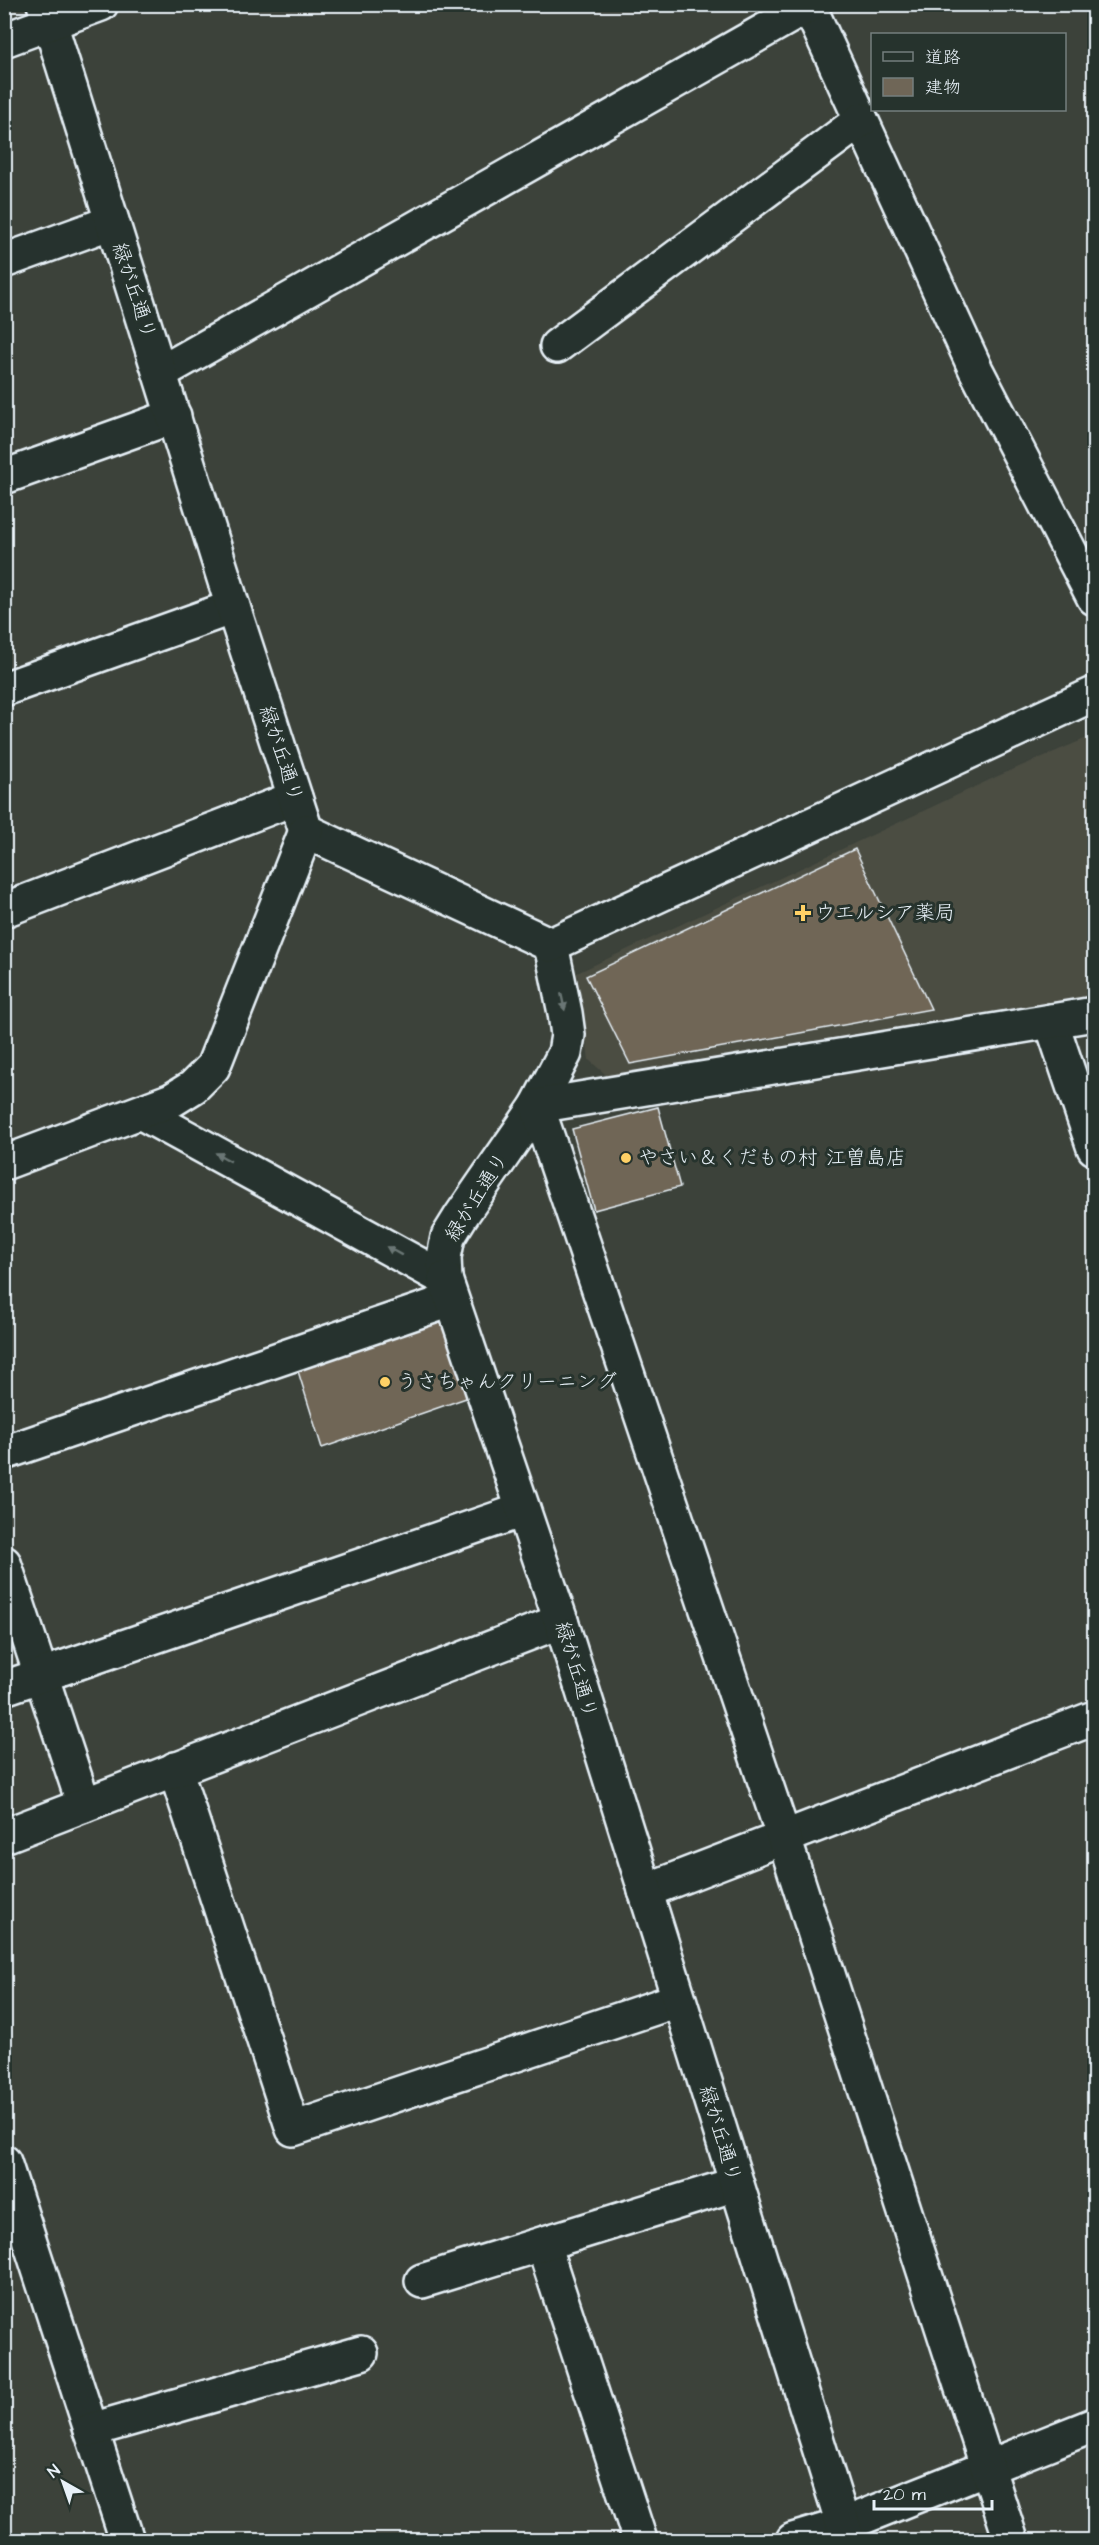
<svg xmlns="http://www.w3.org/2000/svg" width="1099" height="2545" viewBox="0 0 1099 2545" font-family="'Architects Daughter','Klee One',sans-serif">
<rect width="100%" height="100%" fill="#3c423a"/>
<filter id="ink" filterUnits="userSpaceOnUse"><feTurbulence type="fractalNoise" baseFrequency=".0167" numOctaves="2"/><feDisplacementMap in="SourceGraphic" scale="12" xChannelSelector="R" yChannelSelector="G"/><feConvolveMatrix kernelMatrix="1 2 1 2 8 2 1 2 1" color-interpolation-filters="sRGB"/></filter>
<g filter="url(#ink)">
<!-- built -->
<polygon fill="#4b4d43" points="1094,735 1094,998 613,1081 589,1060 577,973 998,776"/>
<!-- building -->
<g fill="#6f6657" stroke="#e8f1f8" stroke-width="1.5">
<polygon points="855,849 931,1009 630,1064 586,976"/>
<polygon points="658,1107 680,1187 594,1210 572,1129"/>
<polygon points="445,1308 472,1396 322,1448 297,1368"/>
</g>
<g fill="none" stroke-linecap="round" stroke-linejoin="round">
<!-- street casing -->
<g stroke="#e8f1f8" stroke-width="38">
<g id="street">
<polyline points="808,4 976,370 1094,598"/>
<polyline points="4,261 112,222"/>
<polyline points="557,346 861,120"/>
<polyline points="160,373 808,6"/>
<polyline points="4,477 174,416"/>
<polyline points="4,689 233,607"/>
<polyline points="4,910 295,798"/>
<polyline points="1051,1021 1094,1148"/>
<polyline points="142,1113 445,1279"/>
<polyline points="445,1279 444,1257 448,1237 461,1216 537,1106 565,1053 568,1035 565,1013 551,945"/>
<polyline points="4,1453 451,1300"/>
<polyline points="4,1563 84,1805"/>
<polyline points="4,1688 523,1510"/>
<polyline points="175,1769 293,2129 678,2000"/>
<polyline points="4,1836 561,1621"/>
<polyline points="645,1891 1094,1718"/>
<polyline points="4,2162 127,2540"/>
<polyline points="543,2244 640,2540"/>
<polyline points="422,2281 736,2184"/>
<polyline points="91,2430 361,2353"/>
<polyline points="793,2540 843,2525 1094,2425"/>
<polyline points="1011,2540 784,1838 537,1106 1094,1014"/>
</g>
</g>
<!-- secondary casing -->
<g stroke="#e8f1f8" stroke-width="38">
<g id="secondary">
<polyline points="44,4 233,607 306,831 551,945 1094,694"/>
<polyline points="4,40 101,4"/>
<polyline points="4,1163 172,1100 193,1087 213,1067 306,831"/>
<polyline points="445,1279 561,1621 848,2540"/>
</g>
</g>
<!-- street -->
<use href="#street" stroke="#26332d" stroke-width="33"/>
<!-- secondary -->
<use href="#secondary" stroke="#26332d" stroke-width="33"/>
</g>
<!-- one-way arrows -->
<defs><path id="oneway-solid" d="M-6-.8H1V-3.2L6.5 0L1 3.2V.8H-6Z" transform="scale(1.5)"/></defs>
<g fill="#6a7674">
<use href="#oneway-solid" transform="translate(563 1002) rotate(78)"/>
<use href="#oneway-solid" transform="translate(223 1157) rotate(-151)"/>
<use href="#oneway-solid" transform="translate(394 1251) rotate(-151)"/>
</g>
</g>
<!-- markers -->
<g fill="#ffd166" stroke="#26332d" stroke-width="2">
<path d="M800 904h6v6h6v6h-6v6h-6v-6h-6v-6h6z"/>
<circle cx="626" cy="1158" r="6"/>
<circle cx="385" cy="1382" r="6"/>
</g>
<g text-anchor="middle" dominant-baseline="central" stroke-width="6" stroke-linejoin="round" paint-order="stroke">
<!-- street labels -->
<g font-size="20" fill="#e8f1f8" stroke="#26332d">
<text transform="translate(134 291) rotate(72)">緑が丘通り</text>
<text transform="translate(281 754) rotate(72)">緑が丘通り</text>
<text transform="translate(477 1197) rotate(-58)">緑が丘通り</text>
<text transform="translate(576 1670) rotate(73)">緑が丘通り</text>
<text transform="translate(720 2134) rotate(73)">緑が丘通り</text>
</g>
<!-- poi labels -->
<g font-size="20" fill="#e8f1f8" stroke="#26332d" text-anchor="start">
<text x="815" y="913">ウエルシア薬局</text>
<text x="638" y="1158">やさい＆くだもの村 江曽島店</text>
<text x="397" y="1382">うさちゃんクリーニング</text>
</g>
</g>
<!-- margin -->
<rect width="1099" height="2545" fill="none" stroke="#26332d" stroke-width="24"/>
<rect x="12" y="12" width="1075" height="2521" fill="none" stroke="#e8f1f8" stroke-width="2" filter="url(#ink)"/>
<!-- legend -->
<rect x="871" y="33" width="195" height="78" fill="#26332d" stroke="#747f7e" stroke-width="1.5"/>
<rect x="883" y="52" width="30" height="9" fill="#26332d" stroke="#747f7e" stroke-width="1.5"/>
<text x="925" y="63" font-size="18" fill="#e8f1f8">道路</text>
<rect x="883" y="78" width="30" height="18" fill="#6f6657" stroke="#747f7e" stroke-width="1.5"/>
<text x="925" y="93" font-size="18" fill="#e8f1f8">建物</text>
<!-- north arrow -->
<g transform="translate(63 2482) rotate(320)" stroke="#26332d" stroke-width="4.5" paint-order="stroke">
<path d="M0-4.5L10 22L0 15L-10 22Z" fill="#e8f1f8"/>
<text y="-9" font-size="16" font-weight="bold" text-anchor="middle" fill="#e8f1f8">N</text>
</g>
<!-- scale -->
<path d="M874 2500v9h118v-9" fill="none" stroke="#e8f1f8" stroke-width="3"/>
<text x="883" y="2500" font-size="18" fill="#e8f1f8" stroke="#26332d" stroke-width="4.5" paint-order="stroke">20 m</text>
</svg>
